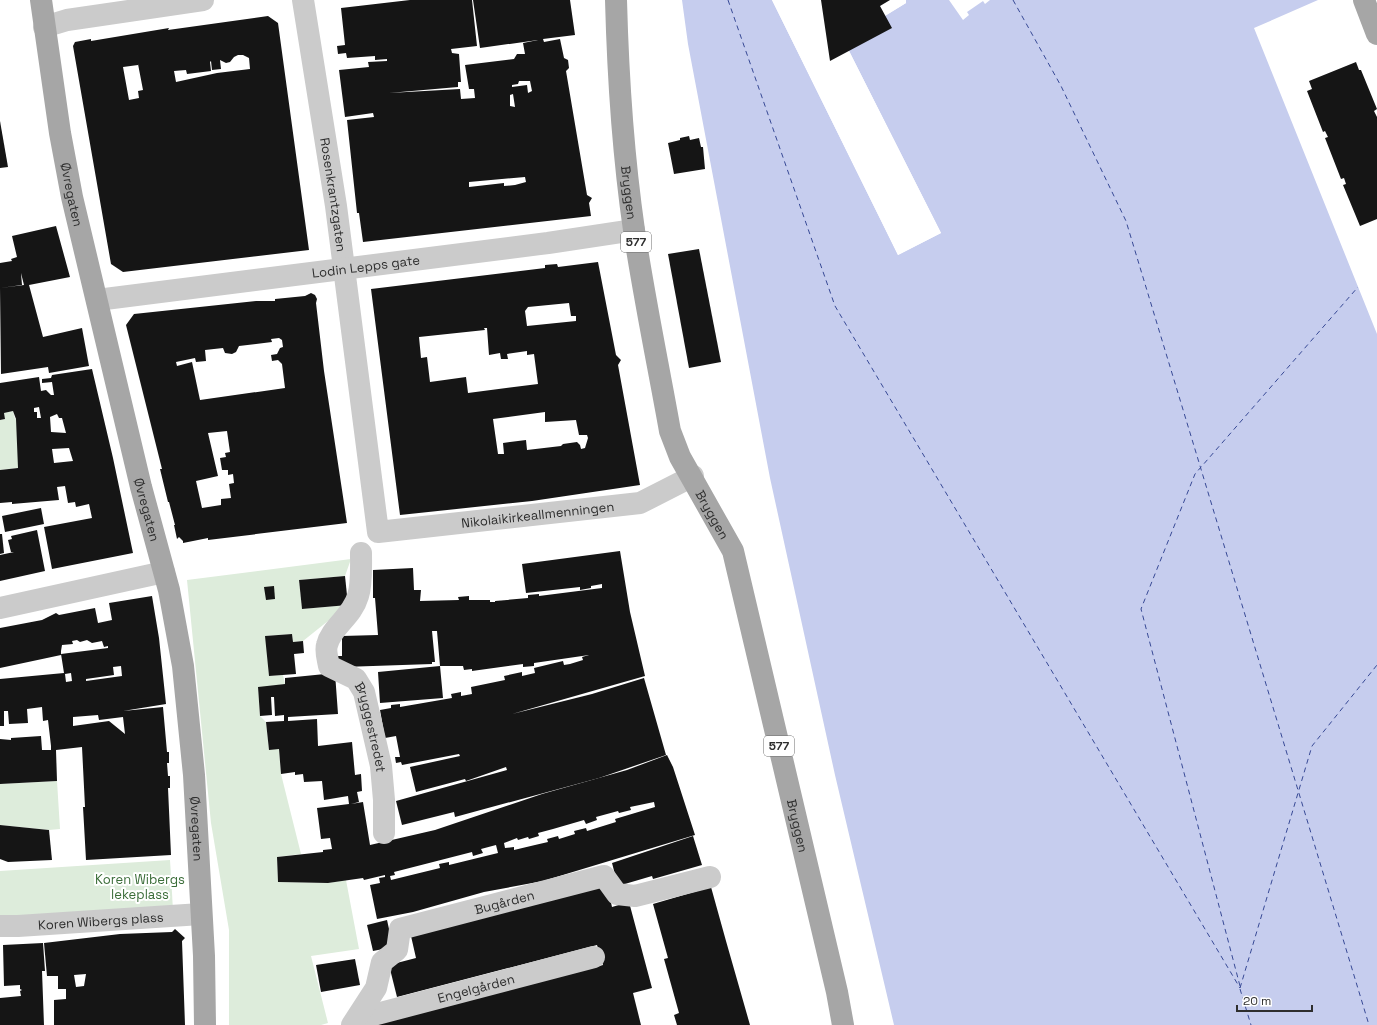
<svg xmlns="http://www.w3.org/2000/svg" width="1377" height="1025" viewBox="0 0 1377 1025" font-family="'Space Grotesk',sans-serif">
<rect width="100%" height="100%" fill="#fff"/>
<!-- green -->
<g fill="#ddecdb">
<polygon points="13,411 15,419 18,419 18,468 0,470 0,420 5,419 4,413"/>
<polygon points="351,559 345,576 299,580 302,609 348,605 303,641 293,642 292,634 266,636 269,676 283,675 285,684 258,688 260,716 266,722 269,749 279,749 281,774 301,854 277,857 278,882 328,883 346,880 359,949 311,956 328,1023 321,1025 229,1025 229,930 211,823 187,580"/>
<polygon points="57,781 60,829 49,830 0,825 0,784"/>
<polygon points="170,860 173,910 0,917 0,871"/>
</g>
<!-- water -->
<polygon fill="#c6cdee" points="682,0 772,0 898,255 941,233 844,41 906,3 906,0 949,0 963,20 969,15 967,12 983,1 985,4 990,0 1318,0 1254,28 1377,334 1377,1025 894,1025 835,775 770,478 688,44"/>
<!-- pier -->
<polygon fill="#fff" points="772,0 774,0 899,253 938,232 842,42 843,39 906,0 906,3 844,41 941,233 898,255"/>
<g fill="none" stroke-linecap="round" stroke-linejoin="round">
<!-- ferry -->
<g stroke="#374995" stroke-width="1" stroke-dasharray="5 4" stroke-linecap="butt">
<polyline points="728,0 835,306 1240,988"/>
<polyline points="1013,0 1061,86 1126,221 1369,1025"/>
<polyline points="1240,986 1141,609 1195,474 1358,287"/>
<polyline points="1240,988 1312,746 1377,665"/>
<polyline points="1240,989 1251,1025"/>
</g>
</g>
<!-- building -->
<g fill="#151515" fill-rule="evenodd">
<path d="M410 0H472L477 46 451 49 452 53 459 54 461 82H458V87L389 93 460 89 461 99 475 98 474 89H469L465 65 514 59 517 54H525L523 43 538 40 480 48 473 0H570L575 35 543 39 544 42 560 39 564 58 568 60 569 68 566 71 587 195 592 198 589 203 591 216 363 242 359 213H357L347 120 374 117 373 113 345 117 339 70 369 67 368 62 387 61V59L375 60V56L347 58 346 53 338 54 337 46 345 45 341 8ZM519 81H530L532 91 528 93 527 85 512 87V85L518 84ZM513 94 515 107 510 106V95ZM525 177 526 182 515 185 504 186V183L469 187V182Z"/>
<polygon points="821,0 890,0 880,6 892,28 830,61"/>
<path d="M268 16 278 23 309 250 123 272 111 264 73 46 75 42 91 39V41L169 28 168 30ZM238 55H243L249 58 250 69 217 73 176 82 174 71 186 70 187 74 211 71 210 62 211 61 212 70 221 69 220 60 226 63 230 62 234 57ZM138 64 143 90 138 91 139 98 129 100 123 67 138 65Z"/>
<polygon points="1356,62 1359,70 1361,70 1377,109 1374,111 1377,117 1377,219 1360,226 1343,185 1346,184 1344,178 1341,179 1325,138 1328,137 1325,131 1323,132 1307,91 1312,89 1309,81"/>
<polygon points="0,121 8,167 0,168"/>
<polygon points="689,136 690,140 699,138 701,147 703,147 705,169 674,174 668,143 680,140 680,138"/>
<polygon points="56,226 70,277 29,285 43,337 82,328 89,366 49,373 48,367 1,374 0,288 24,285 21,273 22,285 0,288 0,263 12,261 11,259 17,257 12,236"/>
<polygon points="699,249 721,362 689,368 668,254"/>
<path d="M598 262 616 355 621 360 618 365 640 485 532 501 400 515 371 289 545 268V265L557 264 558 267ZM569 303 571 316H576V321L527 326 525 311 528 307ZM484 328H487L489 355 500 353 501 359H508L507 354 527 351V355L534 354 538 384 468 393 466 377 430 382 427 357 421 358 419 337 485 330ZM545 412V422L576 420 579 435H587L588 438 585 448 581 449 580 445 577 442 563 444 561 446 527 450 526 440 503 443 504 454H498L493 419Z"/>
<path d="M311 293 315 295 317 299 316 303 324 371 347 523 208 540V538L183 543V541L179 537 177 539 174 525H175L169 502H168L160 469H162L126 325 134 314 256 301H275V299L305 296ZM279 338 282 340 283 347 280 348 277 354 271 355 272 361 278 360 282 364 285 388 200 400 192 362 177 366 176 362 195 358 196 362 206 361 205 350 223 348 225 353 232 354 236 352 239 346 272 342 271 339ZM227 431 230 452 225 453 226 457 220 458 222 470H228V475L233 474 234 483 229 484 231 498 221 499V505L202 508 196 481 218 476 208 433Z"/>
<path d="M92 369 113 458 133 553 52 569 44 527 92 518 89 504 76 507 75 502 68 503 65 486 57 487 59 500 12 504V502L0 503V470L18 468 16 419 13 411 4 413 5 419 0 420V383L39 377 41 391 46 390 51 395H54L52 382 42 383V379L51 378 52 375ZM39 407 41 418H37V412H34V408ZM57 414 59 418H62L66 433 51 432 50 417ZM69 448 73 461 54 463 52 449Z"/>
<polygon points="41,508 44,524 5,532 2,516"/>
<polygon points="37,530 45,571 0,581 0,555 14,552 11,552 8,540 12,539 11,536"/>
<polygon points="0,534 2,534 4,553 0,554"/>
<polygon points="620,551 630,612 645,676 512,714 592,694 644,678 666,755 599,778 455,817 454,812 402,825 396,801 507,770 506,767 466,781 465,779 416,792 410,767 460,756 459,754 402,765 401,762 396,763 395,757 400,757 396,736 385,738 380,710 391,708 391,705 400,704 400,707 452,698 451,694 461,692 461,696 472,694 471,687 505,680 504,676 522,672 522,676 535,673 534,668 563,661 564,665 570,664 583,660 582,657 589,655 534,663 534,666 523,667 523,664 472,671 472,669 464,670 463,666 440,666 443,698 380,703 378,672 440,666 437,631 432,631 435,662 432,662 432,664 343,667 338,662 338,656 342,656 342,636 378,635 375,598 373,598 373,570 413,568 414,590 421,590 420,601 459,600 458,597 469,596 469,600 490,600 490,602 495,602 495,601 528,598 528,595 539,594 539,596 602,588 602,584 591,586 591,588 580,590 580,587 526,593 522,564"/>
<polygon points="345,576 348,605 302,609 299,580"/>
<polygon points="274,586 275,599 266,600 264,587"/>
<path d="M152 596 159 638 166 704 123 711 163 707 167 752H169V763H167L168 776H170V788H168L171 855 86 860 83 807H85L82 747 56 750 57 781 0 784V739L11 740V738L41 736 42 750H51V746L48 720 43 721 42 707 27 709 28 723 9 724 8 711H4V726H0V679L64 673 61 654 108 648V646L104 647 102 641 92 643 87 640 80 642 77 640 72 641 73 644 62 645 61 651V655L0 668V628L42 620 56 613 59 615 95 608 98 623 112 620 109 603ZM121 666 122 676 86 681V679L114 675 113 667ZM71 673 72 681 66 682 65 674ZM98 715 99 720 123 717 125 734 109 721 73 726V717Z"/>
<polygon points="292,634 293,642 303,641 304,653 294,654 296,674 269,676 265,636"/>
<path d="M335 673 338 714 288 717V721L317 719 318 746 352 742 355 775 361 774 362 791 357 792 359 802 351 804 363 802 370 845 435 830 542 794 627 770 667 755 673 767 695 835 543 881 484 892 413 912 377 919 370 885 380 883 379 878 385 877V875L364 880 363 878 328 883 278 882 277 857 323 852V850L332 849 330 838 321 839 317 808 349 804 348 796 324 800 322 781 304 782 303 774 295 775V772L281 774 279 749 269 750 266 722 284 721V715L275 716 274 697H271L272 715 260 716 258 687 285 684V678ZM654 802 655 807 615 819 616 822 587 831 586 828 574 831 575 834 559 839 558 836 547 839 548 842 535 845 514 850V847L505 848 504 843 517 838 518 840 528 837 529 839 539 836 538 833 553 829 584 820 586 824 597 820 596 817 618 811 619 813 631 810 630 807ZM496 845 498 853 449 865V862L439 864 440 868 391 880 390 876 395 875 394 872 472 852 473 856 483 853 481 849Z"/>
<polygon points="0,825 49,830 52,860 8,862 0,859"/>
<polygon points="693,836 702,865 653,879 652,876 618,886 612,863"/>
<polygon points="607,885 612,907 629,902 652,988 633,993 641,1025 374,1025 603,965 597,945 397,997 389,965 416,958 411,936"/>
<polygon points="711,887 726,941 750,1025 677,1025 674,1015 679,1013 664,959 668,958 653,904"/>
<polygon points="387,920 393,947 373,951 367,925"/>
<path d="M175 929 185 938 182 941 185 1025H54V1000L66 999V989H58V976H47L44 943 120 934 172 932ZM86 974 84 986 76 987 74 975Z"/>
<polygon points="43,943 45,971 42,971 44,1025 0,1025 0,998 21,996 20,991 22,990 20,989 20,985 4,986 3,945"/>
<polygon points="355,959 360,985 321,992 316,965"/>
</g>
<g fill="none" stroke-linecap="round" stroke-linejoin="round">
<!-- minor -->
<g stroke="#cbcbcb" stroke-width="22">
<path id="s1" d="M303 0 336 206 378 532 640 503 693 476"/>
<polyline points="44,27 67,20 203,0"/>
<path id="s2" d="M97 300 548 243 634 230"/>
<path id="s3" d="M361 553C361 566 362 584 358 596 352 617 331 627 327 645 325 651 328 660 329 666L356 679 364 692 381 766 384 800V833"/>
<polyline points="0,608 164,572"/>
<path id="s4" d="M0 926H18L201 914"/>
<path id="s5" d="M358 1019 594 957"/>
<path id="s6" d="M352 1025 376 988 382 962 397 950 400 929 604 876 617 894 635 896 710 877"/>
</g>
<!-- major -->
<g stroke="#a6a6a6" stroke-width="22">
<path id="s7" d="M41 0 60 133 72 197 141 487 169 590 183 666 194 775 204 956 205 1025"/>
<path id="s8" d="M616 0C618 77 623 154 634 230 644 297 658 364 670 431L680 457 733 551 837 992 843 1025"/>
<polyline points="1364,0 1377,34"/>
</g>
</g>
<g text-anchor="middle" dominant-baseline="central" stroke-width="4" stroke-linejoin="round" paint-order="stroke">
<!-- shield labels -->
<g fill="#fff" stroke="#6d6d6d" stroke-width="1">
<rect x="621" y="232" width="30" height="20" rx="3"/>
<rect x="764" y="736" width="30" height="20" rx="3"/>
</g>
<g font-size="12" font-weight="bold" fill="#2e2e2e">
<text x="636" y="242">577</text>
<text x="779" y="746">577</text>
</g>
<!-- street labels -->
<g font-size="13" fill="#2e2e2e" stroke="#fff">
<text stroke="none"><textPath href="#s8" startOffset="193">Bryggen</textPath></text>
<text stroke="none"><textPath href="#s7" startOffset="197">Øvregaten</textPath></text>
<text stroke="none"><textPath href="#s1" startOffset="197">Rosenkrantzgaten</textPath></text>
<text stroke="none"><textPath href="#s2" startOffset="271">Lodin Lepps gate</textPath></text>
<text stroke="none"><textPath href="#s7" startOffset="521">Øvregaten</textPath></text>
<text stroke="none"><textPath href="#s1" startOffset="698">Nikolaikirkeallmenningen</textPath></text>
<text stroke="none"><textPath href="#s8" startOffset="529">Bryggen</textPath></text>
<text stroke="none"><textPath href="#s3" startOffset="204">Bryggestredet</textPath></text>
<text stroke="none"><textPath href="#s8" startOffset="853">Bryggen</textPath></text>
<text stroke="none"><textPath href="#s7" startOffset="845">Øvregaten</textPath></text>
<text stroke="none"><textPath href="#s6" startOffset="219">Bugården</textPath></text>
<text stroke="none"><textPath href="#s4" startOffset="101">Koren Wibergs plass</textPath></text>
<text stroke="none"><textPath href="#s5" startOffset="122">Engelgården</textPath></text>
</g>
<!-- park labels -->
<g font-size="13" fill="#3b6d39" stroke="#fff">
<text x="140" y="879">Koren Wibergs<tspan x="140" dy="15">lekeplass</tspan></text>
</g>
</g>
<!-- scale -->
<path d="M1237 1005v6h75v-6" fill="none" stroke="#2e2e2e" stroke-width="2"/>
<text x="1243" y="1005" font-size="12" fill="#2e2e2e" stroke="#ffffff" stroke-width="3" paint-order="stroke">20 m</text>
</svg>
